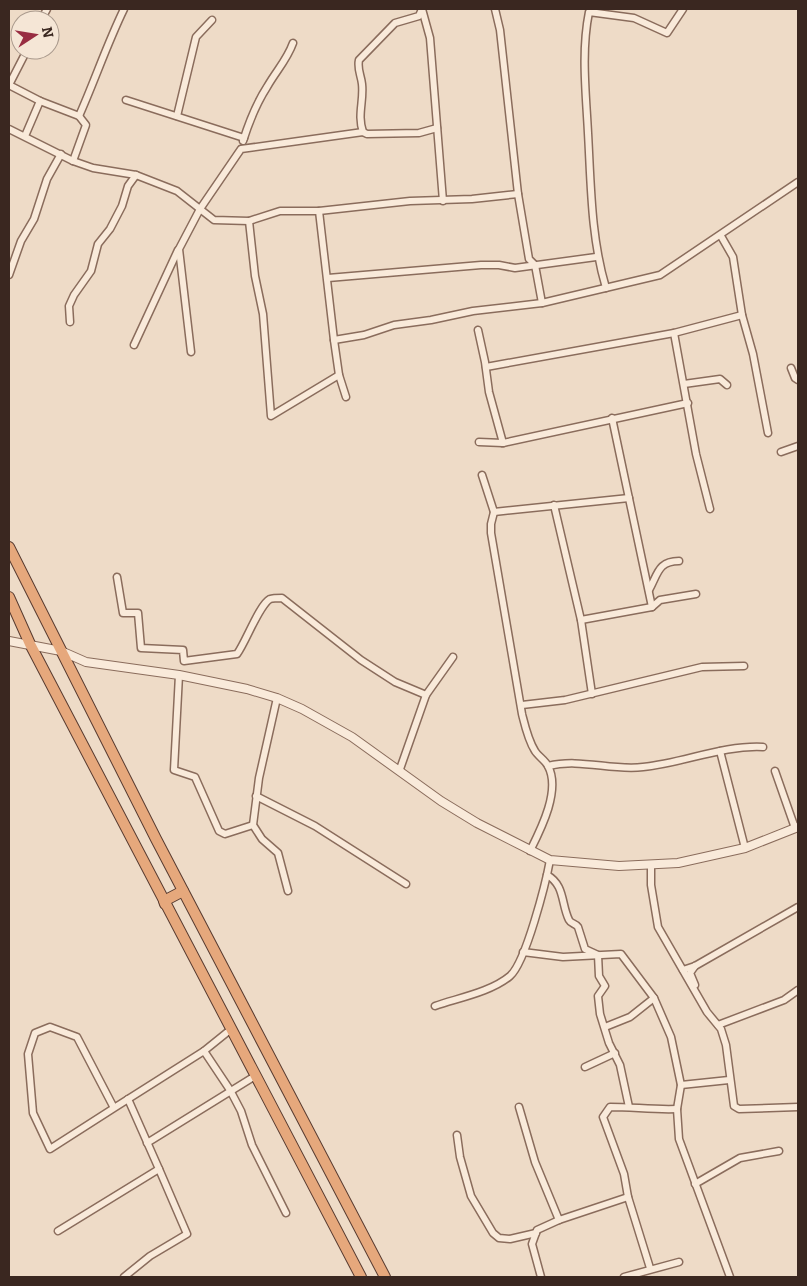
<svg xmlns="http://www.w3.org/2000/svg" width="807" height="1286" viewBox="0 0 807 1286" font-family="Bitter,serif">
<rect width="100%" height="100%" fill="#eedbc7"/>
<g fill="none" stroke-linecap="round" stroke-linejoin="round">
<!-- minor casing -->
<g stroke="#8a6c5c" stroke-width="9">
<g id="minor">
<polyline points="422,9 430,38 443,201"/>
<polyline points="495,9 500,30 518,194 529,259 535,265 542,303"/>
<polyline points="41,20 47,9"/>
<polyline points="9,85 40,101 79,116 86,125 73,161"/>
<polyline points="9,85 27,50"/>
<polyline points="126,100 244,138"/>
<path d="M79 116C95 80 107 44 124 9"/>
<polyline points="177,116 196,37 212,20"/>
<polyline points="9,129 73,161 93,168 136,175 177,191 214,220 249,221 280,211 319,211 410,201 472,199 518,194"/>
<polyline points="363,132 367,134 419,133 437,128"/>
<polyline points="25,136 40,101"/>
<path d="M243 141C249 122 256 104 267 87 276 71 287 60 293 43"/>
<polyline points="319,211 334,340 339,375 346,397"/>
<polyline points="249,221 255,276 263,314 271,416 339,375"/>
<polyline points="721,236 733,257 742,315 753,354 768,433"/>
<polyline points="9,275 21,241 34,219 47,179 61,154"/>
<polyline points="328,278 481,265 499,265 515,268 596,257"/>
<path d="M606 288C591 238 591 186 588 133 586 93 581 52 589 12L634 18 667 33 683 9"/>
<polyline points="70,322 69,306 74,295 91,271 98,244 110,229 122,206 128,186 136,175"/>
<polyline points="478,330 485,362 489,392 503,443 688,403"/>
<polyline points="674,333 696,454 710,509"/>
<polyline points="334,340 364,335 394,325 431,320 473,311 542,303 660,275 798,182"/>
<polyline points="134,345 178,250"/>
<path d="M191 352 179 249 200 209 241 149 363 132C357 115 364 101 362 84 361 75 357 69 359 60L395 23 419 16 422 9"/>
<polyline points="486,367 674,333 742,315"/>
<polyline points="791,368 795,378 798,380"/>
<polyline points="684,384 720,379 727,385"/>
<polyline points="612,418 652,607"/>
<polyline points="479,442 503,443"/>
<polyline points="781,452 798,446"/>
<path d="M482 475 494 512 491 524V533L522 714C525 726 528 740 535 751 538 756 545 760 548 766 561 790 541 829 530 851"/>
<polyline points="554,505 581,620 592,694"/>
<polyline points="494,512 629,498"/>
<path d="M117 577 123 613H138L141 648 183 650 184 661 237 654C246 642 259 605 270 599 273 598 278 598 282 598L361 660 395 682 426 695"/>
<path d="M649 590C658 574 658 561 679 561"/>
<polyline points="581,620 652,607 660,600 696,594"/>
<polyline points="179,675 174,770 195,777 219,831 225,834 253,825"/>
<polyline points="277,698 259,778 253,825 262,839 278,853 288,891"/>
<polyline points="522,705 565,700 702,667 744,666"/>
<polyline points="720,751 745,848"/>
<path d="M548 766C581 758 611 771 643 767 684 763 722 745 763 747"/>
<polyline points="400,769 426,695 453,657"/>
<polyline points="775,771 795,828"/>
<polyline points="256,796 315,826 406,884"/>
<polyline points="651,866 651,885 658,927 707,1012 721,1029 726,1045 734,1106 739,1109 798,1107"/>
<path d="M547 875C565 885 561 904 569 920 571 924 575 923 578 927L585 949 598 955 599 976 605 986 598 996 600 1014 609 1043 620 1065 629 1107"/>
<polyline points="523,952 563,957 621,954 654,998 671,1037 681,1085 677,1109 679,1139 730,1277"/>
<polyline points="695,966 690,973 695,985"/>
<polyline points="683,970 695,966 798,907"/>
<path d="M435 1006C458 998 491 992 510 976 526 962 546 882 550 860"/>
<polyline points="718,1025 784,1000 798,990"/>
<polyline points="605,1027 630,1017 654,998"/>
<polyline points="230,1030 204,1051 230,1090 241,1111 252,1145 286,1213"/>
<polyline points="585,1067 615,1053"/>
<polyline points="681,1085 729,1080"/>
<polyline points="519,1107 535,1162 559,1220"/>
<polyline points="114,1108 50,1149 33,1113 28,1054 35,1033 50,1027 77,1037 114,1108 204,1051"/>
<polyline points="457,1135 460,1157 471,1196 493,1233 499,1238 510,1239 536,1233"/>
<polyline points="147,1143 255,1076"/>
<polyline points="695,1184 740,1158 779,1151"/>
<polyline points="58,1231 159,1169 128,1099"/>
<path d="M650 1268 628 1197 624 1174 603 1117 610 1107C633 1107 654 1110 677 1109"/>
<polyline points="124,1277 150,1256 187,1234 159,1169"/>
<polyline points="541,1277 532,1244 537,1230 559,1220 628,1197"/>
<polyline points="624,1277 679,1262"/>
</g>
</g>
<!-- tertiary casing -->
<g stroke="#8a6c5c" stroke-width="10">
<polyline id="tertiary" points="9,641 61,651 86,662 179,675 247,689 277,698 302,709 352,737 441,801 477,823 550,860 619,866 678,863 745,848 798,827"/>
</g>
<!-- trunk casing -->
<g stroke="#583b30" stroke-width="12">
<g id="trunk">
<polyline points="9,547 156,839 385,1277"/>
<polyline points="9,597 30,644 361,1277"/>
<polyline points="165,904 164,901 183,891"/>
</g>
</g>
<!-- minor -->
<use href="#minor" stroke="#f9eada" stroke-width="6"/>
<!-- tertiary -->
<use href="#tertiary" stroke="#f9eada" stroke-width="8"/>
<!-- trunk -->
<use href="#trunk" stroke="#e6a87c" stroke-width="10"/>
</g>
<!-- border -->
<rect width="807" height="1286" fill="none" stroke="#3a2720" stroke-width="20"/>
<!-- north arrow -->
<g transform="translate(35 35) rotate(78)"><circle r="24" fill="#f5e6d6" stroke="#aa9a8d"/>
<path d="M0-4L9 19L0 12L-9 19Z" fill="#982d42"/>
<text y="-8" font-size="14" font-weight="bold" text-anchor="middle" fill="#3a2720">N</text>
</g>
</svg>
